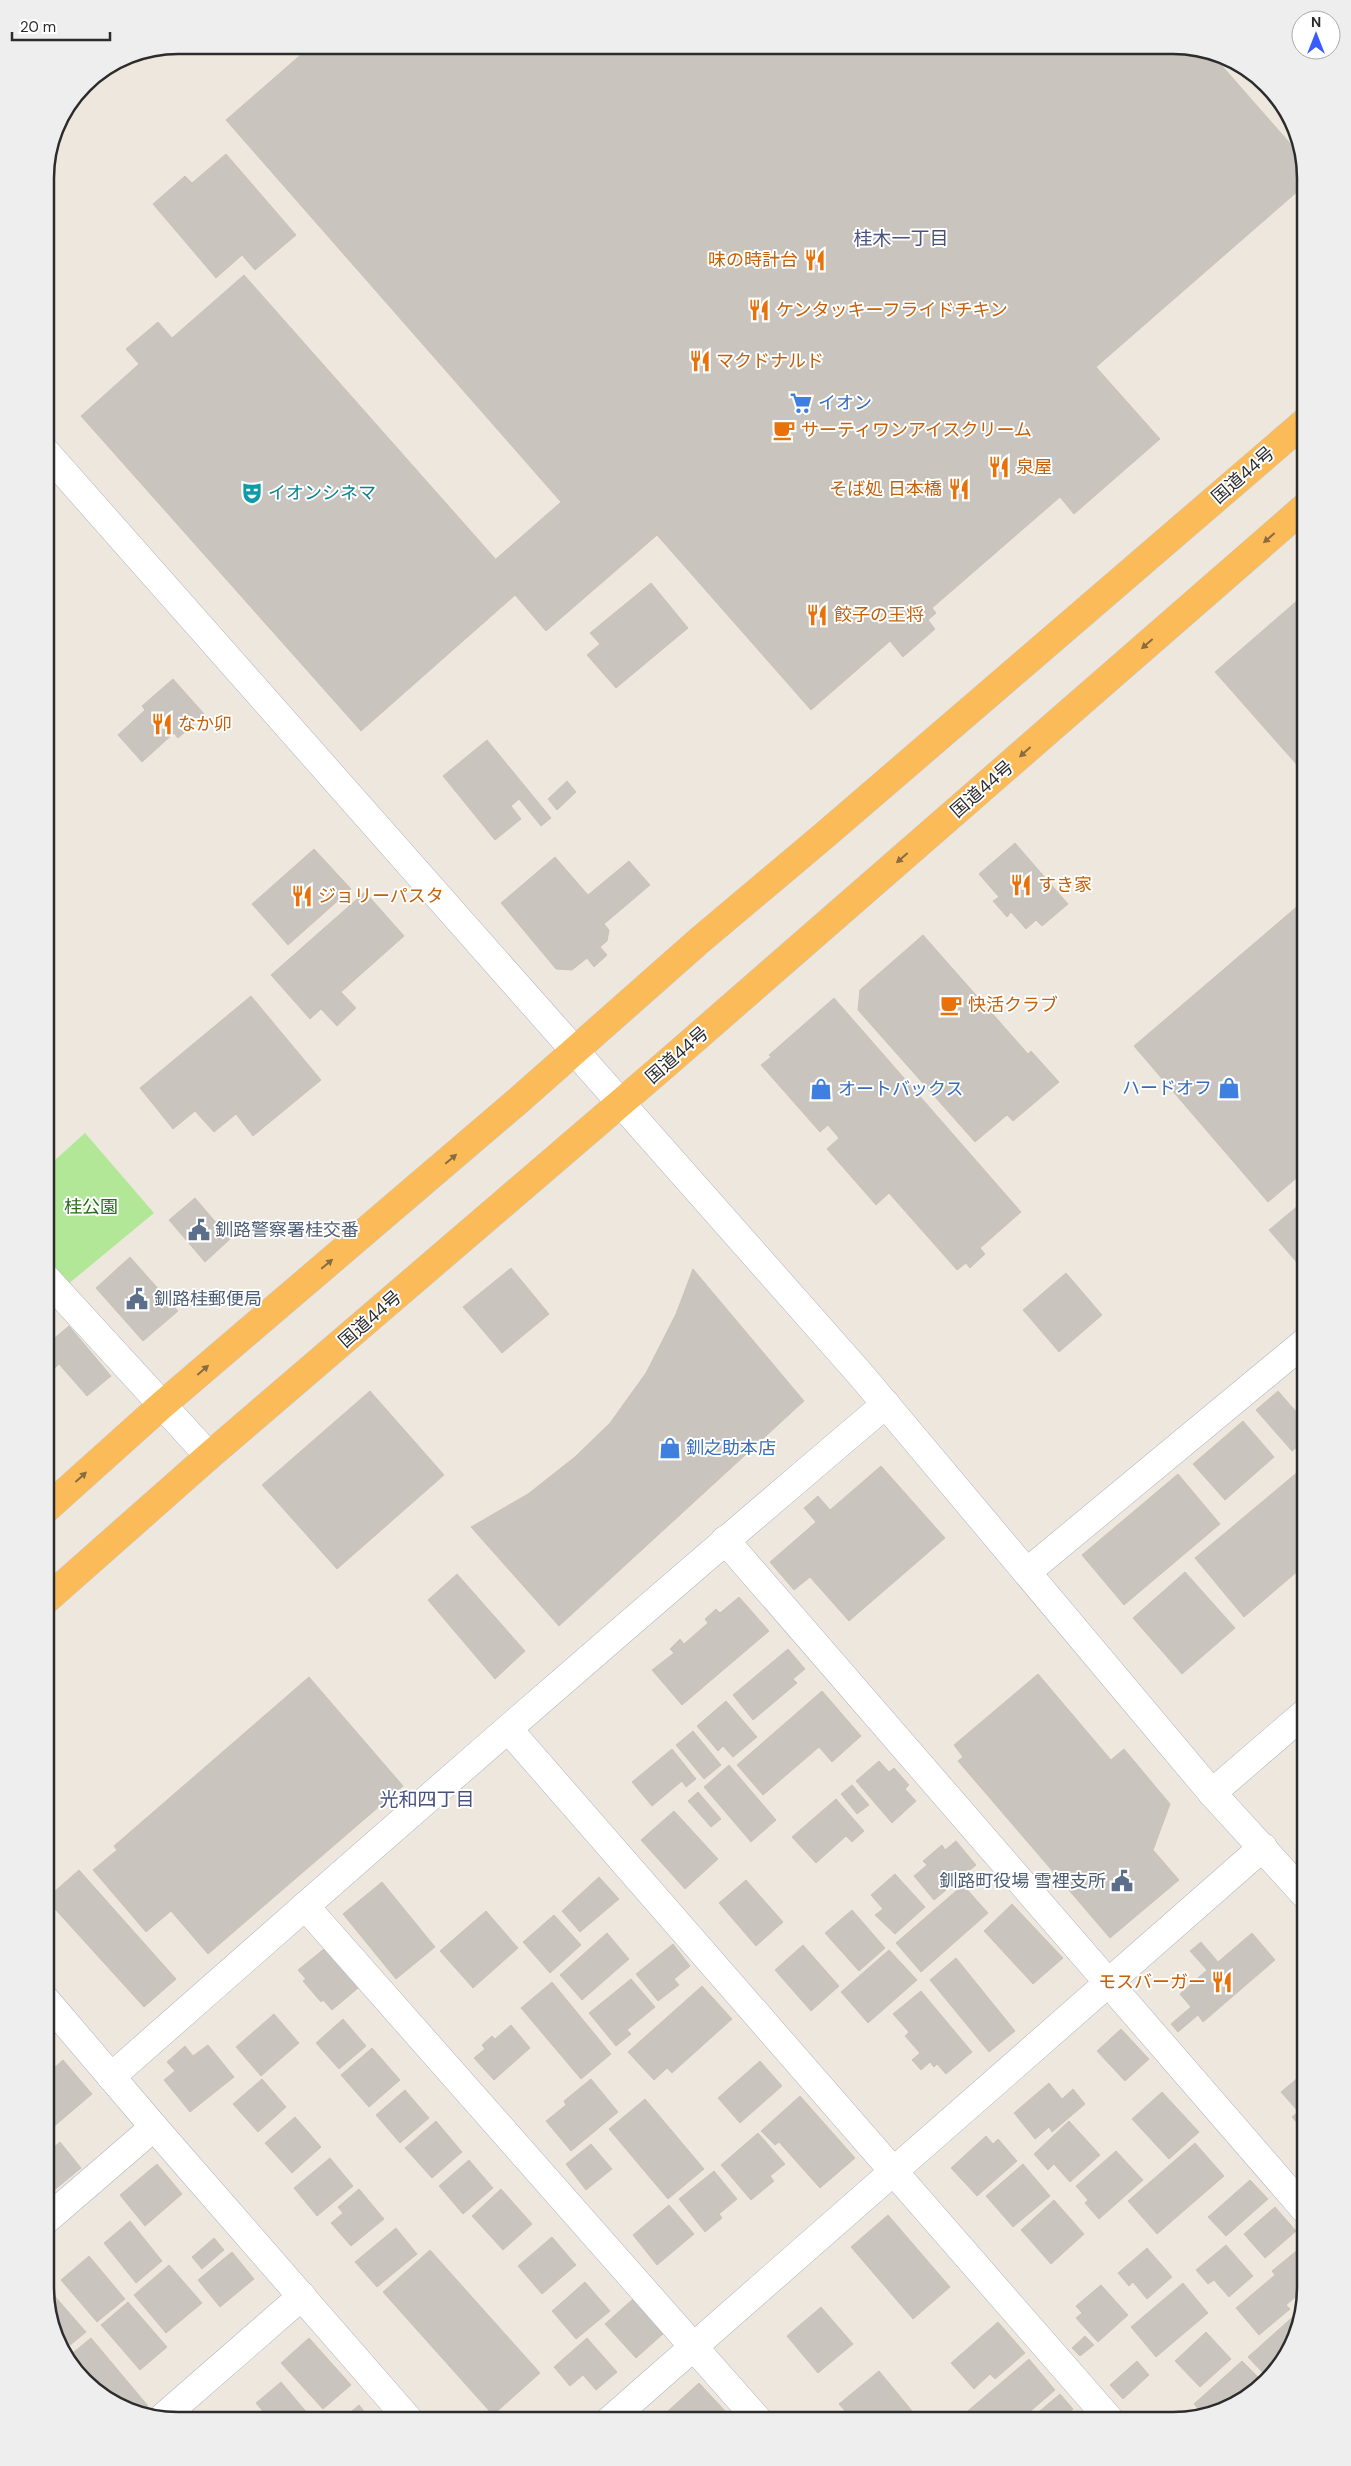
<svg xmlns="http://www.w3.org/2000/svg" width="1351" height="2466" viewBox="0 0 1351 2466" font-family="'DM Sans','Noto Sans JP',sans-serif">
<rect width="100%" height="100%" fill="#eee7dd"/>
<!-- green -->
<polygon fill="#b1e797" points="85,1133 154,1213 67,1285 45,1261 45,1169"/>
<!-- building -->
<g fill="#c9c4bd" stroke="#cac3b7">
<polygon points="312,45 1182,45 1215,58 1302,157 1306,184 1096,367 1160,439 1074,514 1060,497 932,608 936,613 928,620 935,629 903,657 890,641 811,710 657,535 546,631 515,595 522,589 496,559 561,502 226,120"/>
<polygon points="226,154 296,235 255,270 242,255 216,278 153,204 185,176 192,183"/>
<polygon points="244,275 522,589 361,731 81,416 139,364 126,349 158,322 172,338"/>
<polygon points="651,583 688,628 616,688 587,655 600,644 590,633"/>
<polygon points="1306,593 1306,775 1215,672"/>
<polygon points="173,679 205,715 178,738 174,733 142,762 118,735 145,710 142,706"/>
<polygon points="487,740 551,818 541,826 519,799 511,806 521,819 495,840 443,776"/>
<polygon points="567,781 576,792 557,810 548,799"/>
<polygon points="1015,843 1068,904 1042,926 1036,920 1026,929 1011,912 1007,917 993,901 999,897 979,874"/>
<polygon points="314,849 351,889 288,945 252,904"/>
<polygon points="555,857 588,895 629,861 650,885 604,924 609,930 607,941 600,947 607,955 594,967 587,958 572,970 556,969 501,903"/>
<polygon points="365,892 404,936 341,992 356,1008 337,1026 321,1009 310,1019 271,975"/>
<polygon points="1306,899 1306,1170 1268,1202 1134,1046"/>
<polygon points="923,935 1028,1054 1031,1051 1059,1082 1013,1121 1007,1115 975,1142 858,1010 860,990"/>
<polygon points="251,996 321,1080 253,1136 236,1114 214,1132 195,1111 173,1129 140,1088"/>
<polygon points="834,998 1021,1212 980,1248 985,1254 970,1268 966,1263 957,1270 889,1193 876,1205 827,1149 839,1138 828,1125 820,1132 761,1065 771,1057 769,1055"/>
<polygon points="195,1198 230,1239 205,1262 169,1220"/>
<polygon points="1306,1199 1306,1273 1269,1230"/>
<polygon points="130,1257 178,1311 143,1341 96,1288"/>
<polygon points="511,1268 549,1314 502,1353 463,1307"/>
<polygon points="693,1269 804,1401 559,1626 471,1527 528,1494 575,1457 610,1423 646,1373 676,1314"/>
<polygon points="1066,1273 1102,1315 1059,1352 1023,1310"/>
<polygon points="69,1326 111,1376 87,1396 59,1364 50,1373 45,1366 45,1358 51,1353 45,1346"/>
<polygon points="370,1391 444,1475 337,1569 262,1485"/>
<polygon points="1278,1391 1306,1423 1306,1440 1292,1451 1256,1410"/>
<polygon points="1243,1421 1274,1457 1225,1500 1193,1464"/>
<polygon points="1306,1465 1306,1564 1244,1617 1195,1558"/>
<polygon points="881,1466 945,1538 849,1621 810,1577 794,1590 770,1562 816,1522 804,1508 818,1496 830,1510"/>
<polygon points="1178,1474 1220,1524 1124,1605 1082,1555"/>
<polygon points="1185,1572 1235,1628 1182,1674 1133,1618"/>
<polygon points="457,1574 525,1651 495,1679 428,1600"/>
<polygon points="739,1597 769,1631 682,1705 652,1670 674,1653 670,1649 680,1639 684,1644 708,1623 705,1619 716,1609 720,1613"/>
<polygon points="788,1649 805,1669 793,1679 797,1683 753,1720 733,1695"/>
<polygon points="1038,1674 1111,1760 1124,1749 1170,1804 1153,1850 1179,1880 1110,1938 958,1761 963,1757 954,1745"/>
<polygon points="309,1677 403,1786 208,1954 171,1911 146,1932 93,1870 117,1850 114,1846"/>
<polygon points="822,1691 861,1736 832,1762 819,1747 763,1795 737,1765"/>
<polygon points="726,1701 757,1737 733,1757 723,1746 718,1751 697,1726"/>
<polygon points="693,1731 721,1765 704,1779 676,1745"/>
<polygon points="672,1749 696,1779 686,1787 682,1781 652,1806 632,1782"/>
<polygon points="879,1761 889,1772 894,1768 909,1785 905,1789 916,1801 892,1823 856,1781"/>
<polygon points="729,1765 776,1820 751,1842 704,1787"/>
<polygon points="852,1785 869,1805 857,1814 841,1794"/>
<polygon points="698,1792 721,1819 711,1827 688,1801"/>
<polygon points="836,1799 864,1831 852,1842 846,1836 816,1863 792,1837"/>
<polygon points="674,1811 718,1859 685,1889 641,1840"/>
<polygon points="956,1841 976,1865 934,1900 914,1876 927,1865 923,1861 942,1845 945,1850"/>
<polygon points="79,1870 176,1979 144,2007 46,1899"/>
<polygon points="895,1874 925,1907 895,1934 875,1915 883,1909 871,1895"/>
<polygon points="599,1877 619,1899 580,1932 562,1911"/>
<polygon points="746,1880 783,1922 756,1946 719,1903"/>
<polygon points="382,1882 435,1947 396,1979 343,1914"/>
<polygon points="963,1885 988,1913 921,1972 896,1943"/>
<polygon points="1012,1904 1063,1958 1033,1984 984,1931"/>
<polygon points="852,1910 885,1948 859,1971 825,1933"/>
<polygon points="486,1911 518,1948 473,1988 440,1951"/>
<polygon points="554,1915 581,1945 550,1973 523,1942"/>
<polygon points="607,1933 629,1959 582,2000 560,1975"/>
<polygon points="1252,1933 1275,1960 1203,2022 1198,2015 1178,2032 1171,2024 1191,2007 1180,1994 1207,1970 1190,1951 1201,1942 1218,1962"/>
<polygon points="673,1944 690,1966 674,1979 679,1985 658,2001 636,1974"/>
<polygon points="803,1945 839,1986 811,2011 775,1970"/>
<polygon points="324,1949 358,1988 332,2010 323,2000 321,2002 303,1981 306,1979 298,1970"/>
<polygon points="889,1950 917,1980 868,2023 841,1992"/>
<polygon points="956,1958 1015,2031 989,2052 930,1980"/>
<polygon points="631,1979 655,2007 627,2030 631,2034 616,2046 589,2013"/>
<polygon points="552,1982 611,2054 581,2079 521,2008"/>
<polygon points="702,1986 732,2019 672,2073 667,2068 654,2080 628,2052"/>
<polygon points="921,1991 972,2052 946,2074 937,2064 934,2067 930,2062 921,2070 912,2060 920,2053 905,2036 909,2032 893,2014"/>
<polygon points="274,2014 299,2043 261,2076 236,2047"/>
<polygon points="343,2019 366,2046 339,2069 316,2043"/>
<polygon points="511,2025 530,2048 494,2080 474,2058 485,2049 482,2045 492,2036 495,2039"/>
<polygon points="1121,2029 1149,2059 1125,2081 1097,2051"/>
<polygon points="208,2045 234,2077 190,2112 164,2080 175,2071 167,2062 185,2046 193,2056"/>
<polygon points="372,2048 400,2080 369,2107 341,2075"/>
<polygon points="63,2060 92,2094 45,2134 45,2076"/>
<polygon points="760,2061 782,2086 740,2123 718,2098"/>
<polygon points="1306,2071 1306,2101 1296,2109 1281,2092"/>
<polygon points="262,2079 286,2107 258,2132 233,2104"/>
<polygon points="591,2079 618,2112 571,2151 546,2121 566,2105 564,2101"/>
<polygon points="1049,2083 1062,2099 1073,2089 1085,2104 1052,2132 1049,2127 1035,2139 1014,2113"/>
<polygon points="405,2090 429,2118 400,2143 376,2115"/>
<polygon points="1162,2092 1199,2132 1169,2159 1132,2119"/>
<polygon points="800,2096 855,2158 820,2188 779,2142 775,2145 761,2131"/>
<polygon points="645,2099 704,2169 668,2199 609,2129"/>
<polygon points="1306,2106 1306,2133 1292,2117"/>
<polygon points="295,2117 321,2147 292,2173 265,2143"/>
<polygon points="436,2121 462,2152 432,2178 405,2148"/>
<polygon points="1069,2121 1100,2155 1070,2182 1054,2164 1048,2170 1034,2154"/>
<polygon points="758,2133 785,2164 770,2176 774,2181 751,2200 721,2165"/>
<polygon points="986,2136 993,2144 998,2139 1017,2161 977,2196 951,2168"/>
<polygon points="60,2142 81,2168 47,2196 45,2194 45,2155"/>
<polygon points="1195,2143 1224,2176 1157,2234 1128,2201"/>
<polygon points="591,2144 612,2169 586,2190 566,2164"/>
<polygon points="1116,2151 1143,2180 1099,2219 1085,2203 1088,2200 1076,2186"/>
<polygon points="330,2158 353,2186 317,2216 294,2188"/>
<polygon points="469,2160 493,2188 463,2214 439,2186"/>
<polygon points="157,2164 182,2194 145,2226 120,2195"/>
<polygon points="1023,2164 1050,2196 1013,2227 986,2196"/>
<polygon points="714,2171 737,2199 719,2214 722,2218 705,2232 679,2199"/>
<polygon points="1250,2180 1268,2199 1226,2236 1208,2217"/>
<polygon points="359,2189 384,2219 351,2246 331,2223 343,2213 338,2207"/>
<polygon points="501,2189 532,2224 503,2250 472,2216"/>
<polygon points="1054,2200 1084,2234 1051,2264 1021,2230"/>
<polygon points="669,2205 694,2234 657,2265 633,2235"/>
<polygon points="1275,2207 1296,2231 1265,2258 1244,2234"/>
<polygon points="888,2215 950,2287 913,2319 851,2247"/>
<polygon points="130,2221 162,2261 136,2283 104,2243"/>
<polygon points="396,2228 417,2254 377,2287 355,2262"/>
<polygon points="552,2237 576,2265 542,2294 518,2266"/>
<polygon points="214,2238 224,2250 202,2269 192,2257"/>
<polygon points="1306,2243 1306,2288 1286,2305 1290,2309 1259,2335 1236,2308 1275,2275 1272,2271"/>
<polygon points="1226,2245 1253,2276 1229,2297 1214,2280 1208,2284 1196,2270"/>
<polygon points="1147,2248 1172,2277 1147,2299 1133,2282 1129,2286 1118,2273"/>
<polygon points="430,2250 540,2373 493,2415 383,2292"/>
<polygon points="232,2252 254,2279 220,2307 198,2280"/>
<polygon points="89,2256 125,2299 97,2322 61,2280"/>
<polygon points="169,2265 202,2303 166,2333 134,2295"/>
<polygon points="585,2282 610,2311 576,2339 552,2311"/>
<polygon points="1183,2283 1208,2313 1156,2357 1131,2327"/>
<polygon points="45,2285 86,2332 64,2350 55,2339"/>
<polygon points="1101,2285 1128,2315 1098,2342 1076,2318 1082,2313 1076,2306"/>
<polygon points="633,2299 664,2333 636,2358 605,2324"/>
<polygon points="128,2302 167,2347 140,2370 101,2325"/>
<polygon points="821,2307 853,2344 818,2373 787,2336"/>
<polygon points="1296,2314 1284,2362 1266,2376 1248,2357"/>
<polygon points="998,2322 1025,2353 995,2379 990,2374 974,2389 951,2363"/>
<polygon points="1206,2332 1231,2359 1200,2387 1175,2361"/>
<polygon points="1085,2336 1094,2345 1080,2356 1072,2348"/>
<polygon points="91,2338 148,2406 142,2411 104,2398 69,2356"/>
<polygon points="309,2338 351,2385 323,2409 281,2363"/>
<polygon points="587,2338 617,2372 596,2390 583,2375 570,2386 554,2367"/>
<polygon points="1029,2359 1055,2390 1019,2421 956,2421"/>
<polygon points="1137,2361 1149,2375 1123,2399 1110,2385"/>
<polygon points="1242,2361 1261,2380 1224,2411 1204,2415 1194,2404"/>
<polygon points="879,2371 917,2417 911,2421 854,2421 839,2404"/>
<polygon points="281,2382 314,2421 271,2421 256,2403"/>
<polygon points="699,2383 726,2412 716,2421 657,2421"/>
<polygon points="1060,2394 1073,2409 1059,2421 1028,2421"/>
<polygon points="359,2405 372,2421 340,2421"/>
</g>
<g fill="none" stroke-linecap="round" stroke-linejoin="round">
<!-- minor casing -->
<g stroke="#b1b4c0" stroke-width="29">
<g id="minor">
<polyline points="45,451 861,1375 1212,1793 1306,1896"/>
<polyline points="45,1277 209,1456"/>
<polyline points="725,1540 1306,2211"/>
<polyline points="1027,1572 1306,1341"/>
<polyline points="509,1730 1111,2421"/>
<polyline points="1212,1793 1306,1712"/>
<polyline points="305,1906 759,2421"/>
<polyline points="45,1999 154,2127 410,2421"/>
<path d="M111 2077C367 1851 625 1625 886 1404"/>
<polyline points="45,2221 154,2127"/>
<polyline points="162,2418 302,2296"/>
<polyline points="609,2421 1263,1847"/>
</g>
</g>
<!-- trunk casing -->
<g stroke="#c8c8c8" stroke-width="29">
<g id="trunk">
<polyline points="45,1510 162,1405 519,1100 700,940 826,834 1306,421"/>
<polyline points="45,1601 209,1456 666,1064 1306,506"/>
</g>
</g>
<!-- minor -->
<use href="#minor" stroke="#fff" stroke-width="28"/>
<!-- trunk -->
<use href="#trunk" stroke="#fbbb58" stroke-width="28"/>
</g>
<!-- one-way arrows -->
<defs><path id="oneway-solid" d="M-6-.8H1V-3.2L6.5 0L1 3.2V.8H-6Z" transform="scale(1.25)"/></defs>
<g fill="#896c40">
<use href="#oneway-solid" transform="translate(1269 538) rotate(139)"/>
<use href="#oneway-solid" transform="translate(1147 644) rotate(139)"/>
<use href="#oneway-solid" transform="translate(1025 752) rotate(138)"/>
<use href="#oneway-solid" transform="translate(902 858) rotate(139)"/>
<use href="#oneway-solid" transform="translate(451 1159) rotate(-40)"/>
<use href="#oneway-solid" transform="translate(327 1264) rotate(-40)"/>
<use href="#oneway-solid" transform="translate(203 1370) rotate(-41)"/>
<use href="#oneway-solid" transform="translate(81 1477) rotate(-42)"/>
</g>
<!-- icons -->
<defs>
<g id="restaurant-bare" transform="scale(1.725)"><path d="M-5-6h1v4h1v-4h1v4h1v-4h1v5L-1.5 .5V6h-2V.5L-5-1ZM5-6V6H3V1.5H1.5Q1.5-4 5-6Z" fill="#e8710a" stroke="#fff" stroke-width="2.5" paint-order="stroke"/></g>
<g id="supermarket-bare" transform="scale(1.725)"><path d="M-6-5.5h2.5l.6 2H6L4.5 2H-2.5L-4.4-4H-6ZM-1.5 3.2a1.3 1.3 0 1 0 .1 0ZM3 3.2a1.3 1.3 0 1 0 .1 0Z" fill="#3f7fe0" stroke="#fff" stroke-width="2.5" paint-order="stroke"/></g>
<g id="cafe-bare" transform="scale(1.725)"><path d="M-5.5-4.5H6V0H3Q3 3.5 0 3.5H-2.5Q-5.5 3.5-5.5 0ZM3-3.2v2h1.7v-2ZM-6 4.5H4V6H-6Z" fill="#e8710a" stroke="#fff" stroke-width="2.5" paint-order="stroke"/></g>
<g id="theatre-bare" transform="scale(1.725)"><path d="M-5-5.5Q0-4 5-5.5V0Q5 5 0 6Q-5 5-5 0ZM-3.3-2.5H-1v1.5H-3.3ZM1-2.5H3.3v1.5H1ZM-2.8 1Q0 5.5 2.8 1Z" fill="#0f9aa8" stroke="#fff" stroke-width="2.5" paint-order="stroke"/></g>
<g id="shop-bare" transform="scale(1.725)"><path d="M-5-2.5h2.3a2.7 3.5 0 0 1 5.4 0H5L5.5 6h-11ZM-1.5-2.5h3a1.5 2.3 0 0 0-3 0Z" fill="#3f7fe0" stroke="#fff" stroke-width="2.5" paint-order="stroke"/></g>
<g id="civic-bare" transform="scale(1.725)"><path d="M-.6-6.5H3V-4.5H.6V-3L4-1V1h2V6H-6V1h2V-1L-.6-3ZM-1.2 2.5V6h2.4V2.5Z" fill="#5c6f8a" stroke="#fff" stroke-width="2.5" paint-order="stroke"/></g>
</defs>
<g fill-rule="evenodd">
<use href="#restaurant-bare" x="815" y="260"/>
<use href="#restaurant-bare" x="759" y="310"/>
<use href="#restaurant-bare" x="700" y="361"/>
<use href="#supermarket-bare" x="801" y="403"/>
<use href="#cafe-bare" x="784" y="430"/>
<use href="#restaurant-bare" x="999" y="467"/>
<use href="#restaurant-bare" x="959" y="489"/>
<use href="#theatre-bare" x="252" y="493"/>
<use href="#restaurant-bare" x="817" y="615"/>
<use href="#restaurant-bare" x="162" y="724"/>
<use href="#restaurant-bare" x="1021" y="885"/>
<use href="#restaurant-bare" x="302" y="896"/>
<use href="#cafe-bare" x="951" y="1005"/>
<use href="#shop-bare" x="1229" y="1088"/>
<use href="#shop-bare" x="821" y="1089"/>
<use href="#civic-bare" x="199" y="1230"/>
<use href="#civic-bare" x="137" y="1299"/>
<use href="#shop-bare" x="670" y="1448"/>
<use href="#civic-bare" x="1122" y="1881"/>
<use href="#restaurant-bare" x="1222" y="1982"/>
</g>
<g text-anchor="middle" dominant-baseline="central" stroke-width="4" stroke-linejoin="round" paint-order="stroke">
<!-- food labels -->
<g font-size="18" fill="#c56008" stroke="#fff" text-anchor="start">
<text x="798" y="260" text-anchor="end">味の時計台</text>
<text x="776" y="310">ケンタッキーフライドチキン</text>
<text x="716" y="361">マクドナルド</text>
<text x="801" y="430">サーティワンアイスクリーム</text>
<text x="1016" y="467">泉屋</text>
<text x="942" y="489" text-anchor="end">そば処 日本橋</text>
<text x="834" y="615">餃子の王将</text>
<text x="178" y="724">なか卯</text>
<text x="1038" y="885">すき家</text>
<text x="318" y="896">ジョリーパスタ</text>
<text x="968" y="1005">快活クラブ</text>
<text x="1206" y="1982" text-anchor="end">モスバーガー</text>
</g>
<!-- shop labels -->
<g font-size="18" fill="#366cbe" stroke="#fff" text-anchor="start">
<text x="818" y="403">イオン</text>
<text x="1212" y="1088" text-anchor="end">ハードオフ</text>
<text x="838" y="1089">オートバックス</text>
<text x="686" y="1448">釧之助本店</text>
</g>
<!-- street labels -->
<g font-size="18" fill="#2c2c2c" stroke="#fff">
<text transform="translate(1243 475) rotate(-41)">国道44号</text>
<text transform="translate(982 789) rotate(-41)">国道44号</text>
<text transform="translate(677 1055) rotate(-41)">国道44号</text>
<text transform="translate(370 1319) rotate(-41)">国道44号</text>
</g>
<!-- culture labels -->
<g font-size="18" fill="#0d838f" stroke="#fff" text-anchor="start">
<text x="268" y="493">イオンシネマ</text>
</g>
<!-- park labels -->
<g font-size="18" fill="#286d17" stroke="#fff">
<text x="91" y="1207">桂公園</text>
</g>
<!-- service labels -->
<g font-size="18" fill="#4e5e75" stroke="#fff" text-anchor="start">
<text x="215" y="1230">釧路警察署桂交番</text>
<text x="154" y="1299">釧路桂郵便局</text>
<text x="1106" y="1881" text-anchor="end">釧路町役場 雪裡支所</text>
</g>
<!-- neighbourhood labels -->
<g font-size="19" fill="#49527f" stroke="#fff">
<text x="901" y="238">桂木一丁目</text>
<text x="427" y="1799">光和四丁目</text>
</g>
</g>
<!-- crop -->
<path d="M0 0H1351V2466H0ZM178 54H1173A124 124 0 0 1 1297 178V2288A124 124 0 0 1 1173 2412H178A124 124 0 0 1 54 2288V178A124 124 0 0 1 178 54Z" fill="#eee" fill-rule="evenodd"/>
<path fill="none" stroke="#2c2c2c" stroke-width="2.5" d="M178 54H1173A124 124 0 0 1 1297 178V2288A124 124 0 0 1 1173 2412H178A124 124 0 0 1 54 2288V178A124 124 0 0 1 178 54Z"/>
<!-- north arrow -->
<g transform="translate(1316 35)"><circle r="24" fill="#ffffff" stroke="#ababab"/>
<path d="M0-4L9 19L0 12L-9 19Z" fill="#395cff"/>
<text y="-8" font-size="14" font-weight="bold" text-anchor="middle" fill="#2c2c2c">N</text>
</g>
<!-- scale -->
<path d="M12 32v8h98v-8" fill="none" stroke="#2c2c2c" stroke-width="2.5"/>
<text x="20" y="32" font-size="15" fill="#2c2c2c" stroke="#ffffff" stroke-width="4" paint-order="stroke">20 m</text>
</svg>
